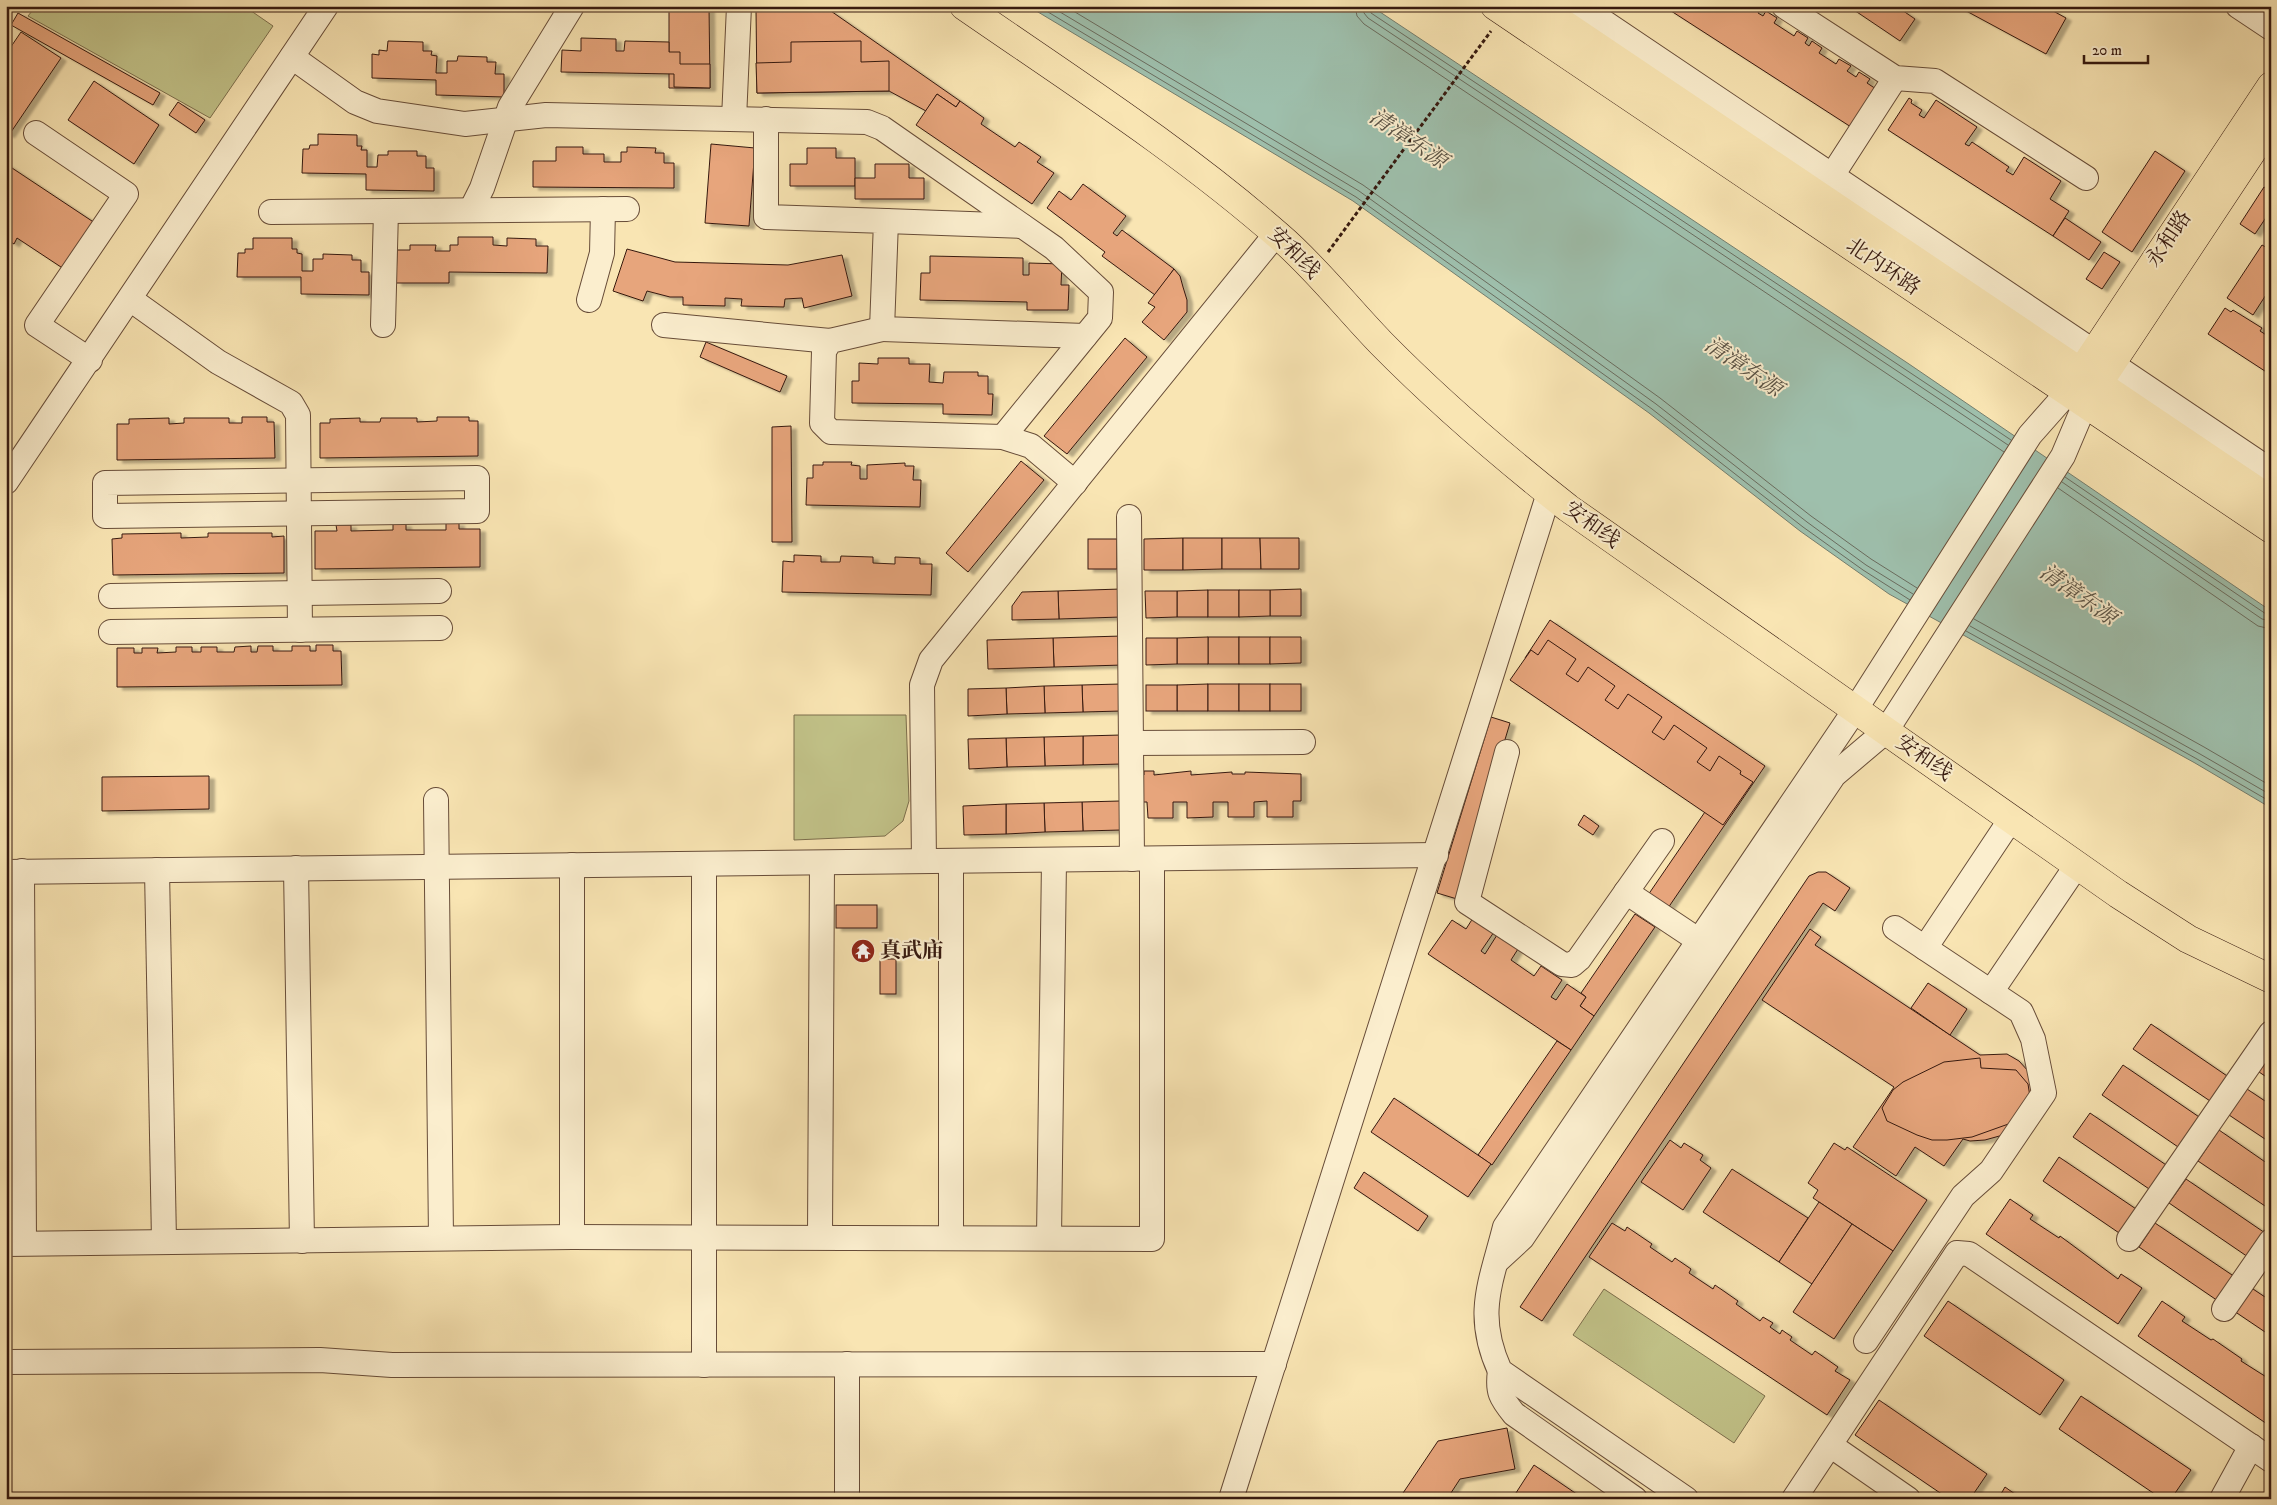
<svg xmlns="http://www.w3.org/2000/svg" width="2277" height="1505" viewBox="0 0 2277 1505" font-family="'IM FELL DW Pica','Noto Serif SC',serif">
<defs>
<filter id="shadow"><feDropShadow dx="5.5" dy="3" stdDeviation="1" flood-color="#0004"/></filter>
</defs>
<rect width="100%" height="100%" fill="#f9e5b3"/>
<filter id="stains"><feTurbulence type="fractalNoise" baseFrequency=".004" numOctaves="4"/><feColorMatrix values="0 0 0 0 .2 0 0 0 0 .09 0 0 0 0 .02 0 0 0 .5 -.17"/></filter>
<radialGradient id="worn" r=".72"><stop offset=".6" stop-color="#630" stop-opacity="0"/><stop offset="1" stop-color="#630" stop-opacity=".3"/></radialGradient>
<!-- green -->
<g fill="#c2c389" stroke="#7c6e4c">
<polygon points="36,6 244,6 273,26 210,118 28,16"/>
<polygon points="906,715 909,801 903,821 885,836 794,840 794,715"/>
<polygon points="1604,1289 1765,1396 1734,1443 1573,1335"/>
</g>
<!-- water -->
<polygon fill="#9ebfac" stroke="#747d6d" points="1028,6 1371,6 1909,364 2271,611 2271,808 2195,763 1889,594 1800,531 1649,413 1353,201"/>
<g fill="none" stroke-linecap="round" stroke-linejoin="round">
<!-- shore -->
<g stroke="#6a6c5e" stroke-width="1">
<polyline points="1038,6 1356,197 1652,409 1803,527 1863,570 1910,600"/>
<polyline points="1050,6 1359,191 1656,404 1807,522 1866,565 1913,594"/>
<polyline points="1065,6 1363,185 1660,398 1811,516 1871,559 1917,588"/>
<polyline points="1355,6 1357,16 1364,24 2004,452"/>
<polyline points="1362,6 1364,13 1368,18 2008,445"/>
<polyline points="1369,6 1371,13 2011,440"/>
<polyline points="2065,477 2266,614 2271,615"/>
<polyline points="2062,482 2262,619 2271,621"/>
<polyline points="2058,488 2258,626 2271,629"/>
<polyline points="1974,619 2204,747 2271,786"/>
<polyline points="1970,626 2200,754 2271,795"/>
<polyline points="1966,631 2197,759 2271,802"/>
</g>
</g>
<!-- building -->
<g fill="#e7a57b" stroke="#36190f" filter="url(#shadow)">
<polygon points="669,6 709,6 710,88 669,88"/>
<polygon points="1670,6 1758,6 1761,8 1758,13 1763,16 1766,11 1777,18 1774,23 1794,36 1797,31 1808,38 1805,43 1809,46 1812,41 1822,48 1819,53 1836,64 1839,59 1851,66 1847,71 1856,77 1859,72 1870,79 1867,83 1876,89 1851,127 1668,9"/>
<polygon points="1848,6 1896,6 1915,19 1900,41"/>
<polygon points="1957,6 2044,6 2066,18 2046,54"/>
<polygon points="828,9 960,101 956,107 937,94 926,111 889,91 757,93 756,10"/>
<polygon points="18,13 160,93 153,105 11,25"/>
<polygon points="21,32 61,58 9,135 6,133 6,54"/>
<polygon points="581,38 616,39 616,51 624,51 625,41 669,42 669,52 680,52 680,64 710,64 710,88 674,87 674,74 561,72 562,50 581,51"/>
<polygon points="388,41 423,42 423,51 432,51 431,55 437,56 436,73 447,73 447,61 457,61 458,56 487,57 487,62 496,62 495,74 504,74 504,97 436,95 436,80 372,78 372,54 379,55 379,50 387,51"/>
<polygon points="861,41 861,62 889,61 889,91 757,93 756,63 791,62 791,42"/>
<polygon points="94,81 159,125 134,164 68,120"/>
<polygon points="937,94 956,107 960,101 984,118 981,124 1015,147 1019,142 1041,157 1037,162 1054,173 1032,204 916,125"/>
<polygon points="1909,98 1912,100 1911,103 1922,110 1919,115 1924,118 1936,100 1977,127 1965,144 1969,146 1972,142 2009,167 2006,171 2013,175 2024,157 2061,181 2050,199 2069,211 2053,236 1888,130"/>
<polygon points="178,102 205,120 196,133 169,115"/>
<polygon points="318,134 357,135 357,146 362,146 361,150 367,150 367,167 377,167 378,155 388,155 388,151 417,151 417,156 426,156 426,168 434,168 434,191 366,190 366,174 302,173 303,149 309,149 310,145 318,145"/>
<polygon points="711,144 755,148 749,226 705,223"/>
<polygon points="556,147 583,147 583,154 604,154 604,162 621,162 621,152 627,152 627,147 656,148 655,153 664,153 664,163 674,163 674,188 533,187 533,161 556,161"/>
<polygon points="807,148 836,148 836,158 855,158 855,186 790,186 790,164 807,164"/>
<polygon points="2155,151 2185,171 2132,252 2102,232"/>
<polygon points="6,164 101,227 70,273 17,238 14,244 6,239"/>
<polygon points="875,164 909,164 909,178 924,178 924,199 855,199 855,178 875,178"/>
<polygon points="1083,184 1126,216 1113,233 1117,236 1122,230 1174,269 1155,295 1102,256 1105,252 1047,208 1059,191 1071,200"/>
<polygon points="2264,187 2271,191 2271,210 2255,234 2240,224"/>
<polygon points="2065,218 2101,242 2089,260 2053,236"/>
<polygon points="458,237 493,237 493,245 507,246 507,238 536,239 536,246 548,246 547,273 449,272 449,283 396,283 397,250 410,250 410,245 436,245 435,251 450,251 450,245 458,245"/>
<polygon points="253,238 292,238 292,249 297,249 297,253 302,254 302,271 313,271 313,259 323,259 323,254 352,255 352,260 361,260 361,272 369,272 369,295 301,294 301,277 237,277 238,253 245,253 245,249 253,249"/>
<polygon points="2262,245 2271,250 2271,287 2253,315 2227,298"/>
<polygon points="627,249 675,262 788,265 842,255 852,296 804,308 802,298 785,299 784,307 741,306 742,299 725,298 725,306 683,305 683,297 670,297 647,291 643,301 613,291"/>
<polygon points="2104,252 2120,262 2102,289 2086,279"/>
<polygon points="930,256 1023,258 1023,275 1029,275 1029,263 1062,264 1061,285 1069,285 1068,310 1027,310 1027,302 920,300 921,273 930,273"/>
<polygon points="1174,269 1180,276 1183,287 1187,300 1187,312 1164,340 1142,322 1155,307 1148,303"/>
<polygon points="2225,308 2231,312 2233,310 2262,328 2260,331 2271,338 2271,375 2208,334"/>
<polygon points="1125,338 1147,357 1067,454 1044,436"/>
<polygon points="706,342 787,376 780,392 700,357"/>
<polygon points="878,358 909,358 909,364 930,364 929,382 943,383 944,372 978,372 978,376 988,376 988,394 993,394 992,415 943,414 943,404 852,403 852,381 859,381 859,363 878,364"/>
<polygon points="242,417 267,417 267,422 274,422 275,458 117,460 117,424 129,424 129,419 169,418 169,424 184,423 184,418 229,418 229,423 242,423"/>
<polygon points="437,417 469,417 469,421 478,421 478,456 320,458 320,423 330,423 330,419 360,418 360,422 380,422 381,418 417,418 417,422 437,421"/>
<polygon points="791,426 792,542 772,542 772,427"/>
<polygon points="1021,461 1044,480 968,572 946,553"/>
<polygon points="823,462 852,462 851,465 860,466 860,479 867,479 867,465 905,463 905,466 914,466 913,480 921,480 920,507 806,505 807,478 813,478 813,465 823,465"/>
<polygon points="446,523 459,523 459,529 480,529 480,567 315,569 315,531 337,531 336,525 351,525 351,531 393,530 393,524 406,524 406,530 446,530"/>
<polygon points="181,533 181,538 208,537 208,533 272,533 272,537 284,536 284,573 113,575 112,539 122,538 122,534"/>
<polygon points="1183,538 1183,570 1144,570 1144,539"/>
<polygon points="1183,538 1222,538 1222,569 1183,570"/>
<polygon points="1222,538 1260,538 1261,569 1222,569"/>
<polygon points="1260,538 1299,538 1299,569 1261,569"/>
<rect x="1088" y="539" width="29" height="30"/>
<polygon points="794,555 821,556 821,562 840,562 841,556 873,557 873,563 895,564 895,557 920,558 920,564 932,564 931,595 782,592 783,561 794,562"/>
<polygon points="1121,589 1121,617 1059,619 1058,591"/>
<polygon points="1301,589 1301,616 1270,616 1270,590"/>
<polygon points="1208,590 1208,617 1177,617 1177,591"/>
<rect x="1208" y="590" width="31" height="27"/>
<polygon points="1239,590 1270,590 1270,616 1239,617"/>
<polygon points="1058,591 1059,619 1012,620 1012,606 1022,592"/>
<polygon points="1145,591 1177,591 1177,617 1146,618"/>
<polygon points="1550,620 1765,766 1668,908 1648,895 1720,790 1525,658"/>
<polygon points="1122,636 1123,665 1054,667 1053,638"/>
<rect x="1208" y="637" width="31" height="27"/>
<polygon points="1208,637 1208,664 1177,664 1177,638"/>
<rect x="1239" y="637" width="31" height="27"/>
<polygon points="1270,637 1301,637 1301,663 1270,664"/>
<polygon points="1053,638 1054,667 988,669 987,640"/>
<polygon points="1146,638 1177,638 1177,664 1146,665"/>
<polygon points="1548,640 1576,659 1566,674 1578,682 1588,667 1615,686 1605,700 1618,709 1628,694 1662,717 1652,732 1664,740 1674,725 1707,748 1697,762 1710,771 1719,756 1741,771 1740,774 1753,782 1723,825 1510,680 1531,650 1538,655"/>
<polygon points="316,645 333,645 333,651 341,651 342,685 117,687 117,648 134,648 134,653 142,653 142,648 158,648 157,653 176,652 176,647 192,647 192,652 201,652 201,647 217,647 217,652 234,652 235,647 251,646 251,652 257,652 258,646 273,646 273,651 292,651 292,646 310,646 310,651 316,651"/>
<polygon points="1121,684 1122,711 1083,712 1082,685"/>
<polygon points="1208,684 1208,711 1177,711 1177,685"/>
<rect x="1208" y="684" width="31" height="27"/>
<rect x="1239" y="684" width="31" height="27"/>
<rect x="1270" y="684" width="31" height="27"/>
<polygon points="1082,685 1083,712 1045,713 1044,686"/>
<rect x="1146" y="685" width="31" height="26"/>
<polygon points="1044,686 1045,713 1007,714 1006,688"/>
<polygon points="1006,688 1007,714 968,716 968,689"/>
<polygon points="1491,717 1510,723 1457,899 1437,893"/>
<polygon points="1121,735 1121,764 1083,765 1083,736"/>
<polygon points="1083,736 1083,765 1045,766 1044,737"/>
<polygon points="1044,737 1045,766 1007,767 1006,738"/>
<polygon points="1006,738 1007,767 969,769 968,739"/>
<polygon points="1144,771 1154,771 1154,775 1191,771 1191,775 1232,772 1232,774 1245,774 1245,772 1301,774 1301,801 1293,801 1293,817 1267,817 1267,801 1254,802 1254,817 1228,817 1228,802 1213,802 1213,817 1187,818 1187,802 1173,802 1173,818 1148,818 1147,802 1142,802 1142,775 1144,775"/>
<polygon points="209,776 209,809 102,811 102,777"/>
<polygon points="1120,801 1121,830 1083,831 1082,802"/>
<polygon points="1082,802 1083,831 1045,832 1044,803"/>
<polygon points="1044,803 1045,832 1006,834 1006,804"/>
<polygon points="1006,804 1006,834 964,835 963,806"/>
<polygon points="1584,815 1599,826 1593,835 1578,825"/>
<polygon points="1818,872 1826,872 1850,888 1835,911 1823,903 1542,1321 1520,1307 1809,876"/>
<rect x="836" y="905" width="41" height="23"/>
<polygon points="1635,914 1655,927 1594,1016 1580,1006 1586,997 1581,993"/>
<polygon points="1473,918 1494,932 1481,951 1485,954 1497,935 1518,949 1511,960 1534,976 1541,966 1562,980 1551,997 1556,1000 1567,984 1586,997 1580,1006 1594,1016 1571,1050 1428,954 1452,920 1466,929"/>
<polygon points="1810,929 1821,937 1815,945 1980,1055 2007,1054 2019,1061 2029,1072 2032,1088 2027,1105 2003,1135 1985,1140 1970,1141 1963,1139 1944,1166 1915,1147 1896,1176 1853,1147 1894,1087 1762,1000"/>
<rect x="880" y="959" width="16" height="35"/>
<polygon points="1928,983 1967,1009 1950,1035 1911,1008"/>
<polygon points="2151,1024 2233,1080 2216,1105 2133,1049"/>
<polygon points="1557,1041 1571,1050 1492,1165 1478,1155"/>
<polygon points="2271,1054 2271,1080 2259,1072"/>
<polygon points="1980,1058 1981,1068 2016,1070 2028,1084 2030,1097 2014,1122 1972,1137 1947,1140 1932,1140 1917,1135 1887,1121 1882,1108 1893,1090 1903,1082 1944,1062"/>
<polygon points="2123,1065 2205,1121 2184,1151 2102,1095"/>
<polygon points="2247,1089 2271,1105 2271,1143 2229,1115"/>
<polygon points="1394,1098 1491,1164 1468,1197 1371,1132"/>
<polygon points="2090,1113 2172,1169 2155,1193 2073,1137"/>
<polygon points="2219,1130 2271,1166 2271,1210 2198,1161"/>
<polygon points="1670,1140 1681,1148 1684,1143 1703,1155 1700,1160 1711,1168 1683,1210 1641,1182"/>
<polygon points="1834,1143 1845,1150 1847,1147 1927,1200 1893,1251 1813,1198 1818,1190 1808,1183"/>
<polygon points="2059,1157 2142,1213 2125,1237 2043,1181"/>
<polygon points="1732,1169 1808,1218 1779,1262 1703,1212"/>
<polygon points="1364,1172 1428,1216 1418,1231 1354,1188"/>
<polygon points="2186,1179 2268,1235 2251,1259 2169,1203"/>
<polygon points="2010,1199 2033,1215 2030,1219 2059,1238 2060,1236 2118,1279 2121,1274 2142,1288 2118,1324 1986,1234"/>
<polygon points="1819,1202 1852,1224 1812,1284 1779,1262"/>
<polygon points="1612,1223 1625,1231 1627,1227 1652,1244 1650,1247 1672,1262 1675,1258 1691,1269 1689,1273 1713,1289 1715,1285 1738,1301 1736,1304 1760,1321 1763,1317 1773,1323 1770,1327 1780,1334 1782,1330 1792,1337 1790,1340 1812,1355 1815,1351 1838,1367 1835,1371 1850,1380 1827,1415 1589,1257"/>
<polygon points="2155,1223 2238,1279 2221,1303 2139,1247"/>
<polygon points="1852,1224 1893,1251 1834,1339 1793,1312"/>
<polygon points="2247,1285 2271,1301 2271,1336 2231,1309"/>
<polygon points="1948,1301 2064,1380 2040,1415 1924,1336"/>
<polygon points="2162,1301 2185,1317 2182,1321 2211,1340 2213,1339 2242,1359 2241,1361 2271,1380 2270,1426 2138,1336"/>
<polygon points="2081,1396 2191,1470 2171,1499 2162,1499 2059,1429"/>
<polygon points="1879,1400 1987,1474 1970,1499 1949,1499 1855,1435"/>
<polygon points="1507,1428 1515,1469 1460,1479 1447,1499 1399,1499 1438,1441"/>
<polygon points="1534,1465 1584,1499 1512,1499"/>
<polygon points="2005,1487 2022,1499 1998,1499"/>
</g>
<g fill="none" stroke-linecap="round" stroke-linejoin="round">
<!-- minor casing -->
<g stroke="#674c38" stroke-width="26">
<g id="minor">
<polyline points="1580,6 2271,471"/>
<polyline points="1784,6 1895,78 1935,81 2086,178"/>
<polyline points="2238,6 2271,28"/>
<polyline points="292,57 355,102 377,111 465,124 546,115 867,122 882,128 1054,248 1101,292 1100,318 1003,437"/>
<polyline points="734,119 739,6"/>
<polyline points="766,119 766,217 886,221 882,329 1085,336"/>
<polyline points="36,133 126,194 37,325 90,360"/>
<polyline points="1824,188 1895,78"/>
<polyline points="471,210 482,188 510,107 572,6"/>
<polyline points="271,212 627,209"/>
<polyline points="886,221 1022,226"/>
<polyline points="130,299 218,362 291,403 298,415 300,630"/>
<polyline points="589,300 602,253 603,209"/>
<polyline points="383,325 386,211"/>
<polyline points="664,325 830,341"/>
<polyline points="882,329 830,341 824,351 822,423 831,432 1003,437 1031,446 1075,483"/>
<polygon points="477,478 477,511 105,516 105,483"/>
<polyline points="6,482 326,6"/>
<polyline points="1129,517 1132,859"/>
<polyline points="111,596 439,591"/>
<polyline points="111,632 440,628"/>
<polyline points="1131,743 1303,742"/>
<polyline points="1507,752 1467,902 1562,964 1572,965 1579,959 1662,841"/>
<polyline points="436,800 441,1238"/>
<polyline points="924,861 922,685 931,660 1276,234"/>
<polyline points="296,868 302,1241"/>
<polyline points="157,870 164,1241"/>
<polyline points="22,871 24,1243"/>
<polyline points="6,872 1436,855"/>
<polyline points="1626,892 1698,940"/>
<polyline points="1925,948 2011,819"/>
<polyline points="1991,992 2077,865"/>
<polyline points="820,1236 822,863"/>
<polyline points="572,1237 572,865"/>
<polyline points="951,1238 951,861"/>
<polyline points="1049,1238 1054,860"/>
<polyline points="2129,1239 2271,1033"/>
<polyline points="6,1244 572,1237 1152,1239 1152,859"/>
<polyline points="1496,1262 1522,1238 1834,775 1886,731 2063,456 2085,404"/>
<polyline points="2224,1309 2271,1241"/>
<polyline points="1866,1341 1963,1196 1991,1171 2044,1093 2033,1039 2021,1012 1895,928"/>
<polyline points="6,1362 320,1360 392,1365 1274,1364"/>
<polyline points="704,1365 704,864"/>
<path d="M1500 1371C1497 1392 1501 1398 1514 1414L1635 1499"/>
<polyline points="1830,1445 1908,1499"/>
<polyline points="847,1499 847,1364"/>
<polyline points="1231,1499 1549,493"/>
<path d="M1686 1499 1500 1371C1474 1314 1491 1283 1505 1227L1855 710 2030 435 2068 392"/>
<polyline points="1794,1499 1957,1253 1969,1254 2271,1460"/>
<polyline points="2222,1499 2251,1446"/>
</g>
</g>
<!-- major casing -->
<g stroke="#36190f" stroke-width="29">
<g id="major">
<path d="M964 6C1071 80 1182 151 1280 237 1316 268 1348 309 1381 343 1440 403 1502 456 1568 508L2118 894 2188 939 2271 979"/>
<polyline points="1495,6 2271,529"/>
<polyline points="1537,6 2271,500"/>
<polyline points="2071,387 2271,86"/>
<polyline points="2088,399 2271,123"/>
</g>
</g>
<!-- path -->
<polyline stroke="#36190f" stroke-width="3" stroke-dasharray="4 2.5" stroke-linecap="butt" points="1328,252 1491,31"/>
<!-- minor -->
<use href="#minor" stroke="#fbeece" stroke-width="24"/>
<!-- major -->
<use href="#major" stroke="#f9e5b3" stroke-width="28"/>
</g>
<!-- icons -->
<defs>
<g id="temple-disc" transform="scale(1.25)"><circle r="9.5" fill="#8f2418" stroke="#fbeece"/><path d="M0-6L5-2H3V0L6.5 2.5H4V6H1.5V3h-3V6H-4V2.5H-6.5L-3 0V-2H-5Z" fill="#fff"/></g>
</defs>
<g fill-rule="evenodd">
<use href="#temple-disc" x="863" y="951"/>
</g>
<g text-anchor="middle" dominant-baseline="central" stroke-width="4" stroke-linejoin="round" paint-order="stroke">
<!-- street labels -->
<g font-size="21" fill="#36190f" stroke="#fbeece">
<text transform="translate(2169 239) rotate(-56)">永和路</text>
<text transform="translate(1294 253) rotate(45)">安和线</text>
<text transform="translate(1883 267) rotate(34)">北内环路</text>
<text transform="translate(1592 525) rotate(36)">安和线</text>
<text transform="translate(1924 758) rotate(35)">安和线</text>
</g>
<!-- poi labels -->
<g font-size="21" font-weight="bold" fill="#36190f" stroke="#fbeece" text-anchor="start">
<text x="880" y="951">真武庙</text>
</g>
<!-- water labels -->
<g font-size="22" font-style="italic" fill="#5a5346" stroke="#fbeece">
<text transform="translate(1408 139) rotate(34)">清漳东源</text>
<text transform="translate(1743 367) rotate(34)">清漳东源</text>
<text transform="translate(2078 595) rotate(35)">清漳东源</text>
</g>
</g>
<!-- margin -->
<rect width="2277" height="1505" fill="none" stroke="#f9e5b3" stroke-width="25"/>
<rect x="8" y="8" width="2262" height="1490" fill="none" stroke="#36190f" stroke-width="2.5"/>
<rect x="12" y="12" width="2252" height="1480" fill="none" stroke="#36190f"/>
<!-- scale -->
<path d="M2084 55v8h64v-8" fill="none" stroke="#36190f" stroke-width="2.5"/>
<text x="2092" y="55" font-size="15" fill="#36190f" stroke="#fbeece" stroke-width="4" paint-order="stroke">20 m</text>
<rect width="100%" height="100%" filter="url(#stains)"/>
<rect width="100%" height="100%" fill="url(#worn)"/>
</svg>
